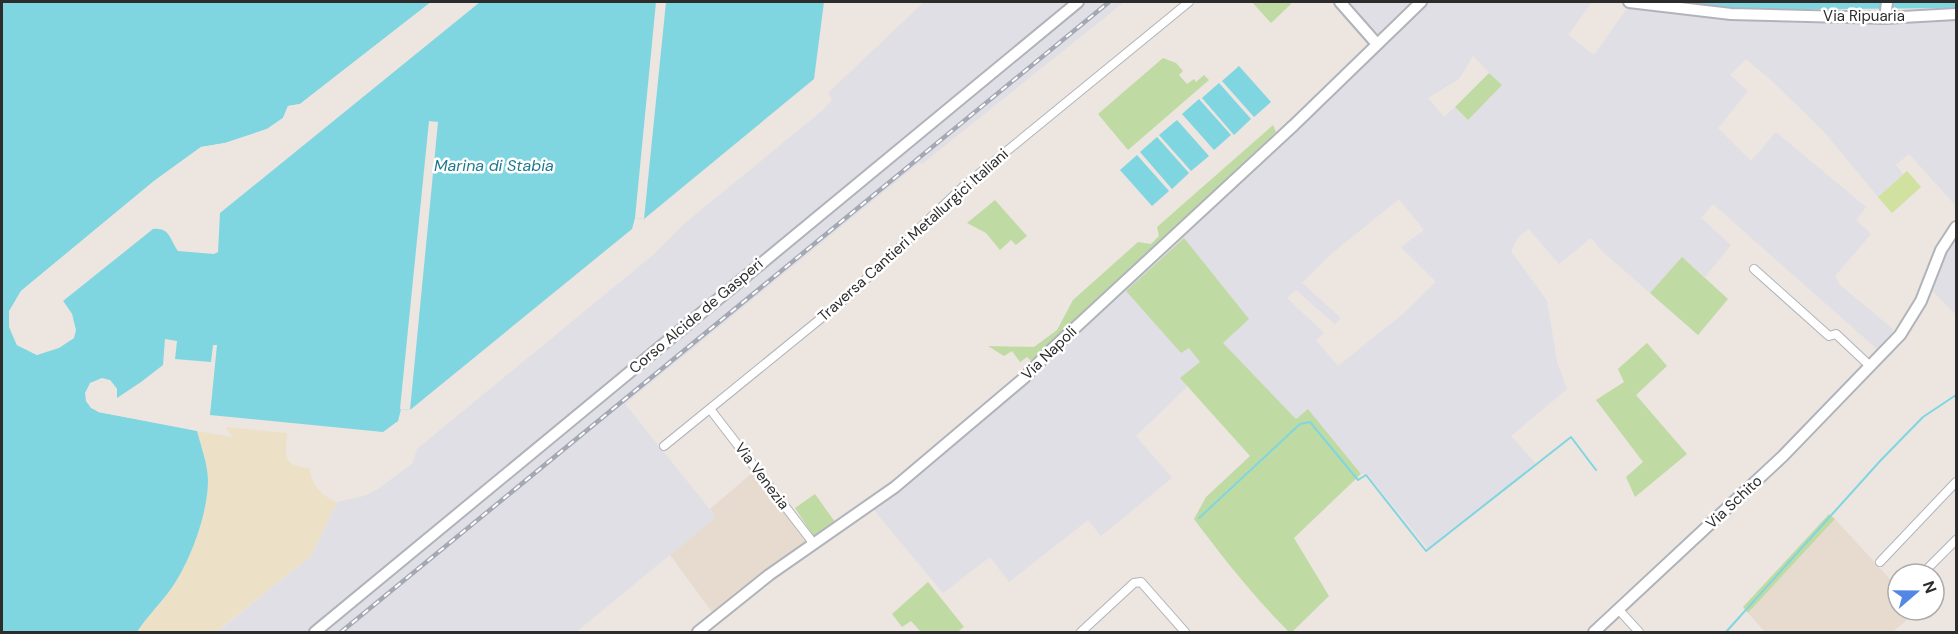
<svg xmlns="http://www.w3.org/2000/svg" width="1958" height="634" viewBox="0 0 1958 634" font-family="'DM Sans',sans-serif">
<rect width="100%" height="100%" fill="#ece5e0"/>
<!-- industrial -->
<g fill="#e0dfe5" fill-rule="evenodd">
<polygon points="924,2 1124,2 922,164 920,162 625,404 716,517 576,632 217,632 311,556 337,502 364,496 378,489 413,463 417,449 653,255 684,224 823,110 832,100 828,93"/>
<path d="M1346 2H1592L1568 35 1594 55 1628 7 1781 19 1882 23 1929 18H1956V206L1909 154 1896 165 1903 174 1878 197 1826 134 1771 80 1746 59 1730 75 1748 91 1718 128 1751 161 1776 132 1866 207 1856 220 1871 234 1835 276 1840 285 1894 330 1878 350 1713 204 1701 218 1731 245 1705 277 1682 258 1650 293 1602 251 1591 238 1559 264 1529 229 1518 237 1511 251 1547 301 1557 362 1567 389 1511 436 1537 465 1429 550 1367 474H1361L1308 409 1296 419 1222 343 1184 238 1180 353 1189 347 1200 362 1181 378 1188 386 1136 436 1172 478 1101 536 1088 520 1009 582 990 557 943 593 874 510 924 470 1032 375 1385 46ZM1473 56 1501 85 1468 120 1455 107 1444 117 1428 98 1459 79ZM1399 199 1424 230 1401 247 1436 282 1403 314 1338 366 1316 340 1324 333 1287 298 1296 290 1335 324 1341 318 1302 283 1331 254Z"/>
<polygon points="1952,242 1956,246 1956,315 1929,287 1937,268"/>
</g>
<!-- education -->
<g fill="#e7dbcf">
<polygon points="752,473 808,542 712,612 670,555 716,517 710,509"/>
<polygon points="1835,519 1898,588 1898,610 1918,610 1893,632 1765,632 1748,613"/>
</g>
<!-- green -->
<g fill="#bfdba3">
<polygon points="1252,2 1289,2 1291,4 1271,23"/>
<polygon points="1163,58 1176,63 1183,71 1179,75 1187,84 1194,79 1196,82 1204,75 1209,80 1128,150 1098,114"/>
<polygon points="1489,73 1502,85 1468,120 1455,107"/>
<polygon points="1273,125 1276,132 1031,361 1027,357 1020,362 1012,351 1004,356 988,346 1034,347 1057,330 1073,300 1138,242 1151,244 1159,236 1157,227"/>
<polygon points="995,200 1027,236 1016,245 1011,240 1000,250 986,233 967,223"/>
<path d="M1184 238 1249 319 1223 343 1296 419 1308 409 1361 474 1294 538 1329 596 1292 632H1289C1254 597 1224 559 1194 519L1206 497 1250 456 1180 378 1200 362 1189 348 1181 353 1126 291Z"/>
<polygon points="1682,257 1728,299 1698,335 1650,293"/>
<polygon points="1647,343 1667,366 1636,395 1687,454 1635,497 1626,477 1643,462 1596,400 1624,382 1618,369"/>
<polygon points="815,494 835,522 814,537 795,508"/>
<polygon points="1829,514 1835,519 1748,613 1743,607"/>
<polygon points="928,582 964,627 957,632 921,632 911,621 902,627 892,614"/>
</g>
<!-- sand -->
<path fill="#ece1c7" d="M226 427 287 433C285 456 282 466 309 468 313 486 320 495 337 502L311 556 216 632H137C146 618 158 606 168 593 189 566 208 514 208 481 208 465 201 446 197 431L232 437Z"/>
<!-- pitch -->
<polygon fill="#d0e1a0" points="1907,171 1921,187 1892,213 1878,197"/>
<!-- water -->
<g fill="#80d6e0">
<path d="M2 2H431L300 104 288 106 283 118 267 129 225 143 201 147 154 181 21 291C7 315 5 319 17 345L37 355 74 338 72 314 63 301 153 229C170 227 170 240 178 251L214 254 218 252 220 213 480 2H824L814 79 644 219 635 218 632 229 410 410 401 409 398 421 383 432 210 415 217 345H213L211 362 175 359 177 341 165 339 163 365 141 382 117 398V389L110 380 90 383 86 401 98 412 197 431C201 446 208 465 208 481 208 514 189 566 168 593 158 606 146 618 137 632H2Z"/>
<polygon points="1664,2 1956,2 1956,8 1735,10"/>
<polygon points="1239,66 1271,102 1254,117 1222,81"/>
<polygon points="1219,83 1251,119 1234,135 1202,98"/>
<polygon points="1199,99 1231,135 1214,150 1182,114"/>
<polygon points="1177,120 1209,156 1191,171 1159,135"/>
<polygon points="1157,137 1189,173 1172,189 1140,152"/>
<polygon points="1137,155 1169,191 1152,206 1120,170"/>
</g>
<!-- pier -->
<g fill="#ece5e0">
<polygon points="431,2 434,2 302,107 290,109 285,120 268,132 226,146 202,150 155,183 23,293 12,311 12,327 19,343 37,352 57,345 71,336 73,330 69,315 61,303 63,301 72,314 76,330 74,338 59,348 37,355 17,345 9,327 9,311 21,291 154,181 201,147 225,143 267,129 283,118 288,106 300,104"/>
<polygon points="656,2 666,2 644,219 635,218"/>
<polygon points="429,121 438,122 410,410 400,409"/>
<polygon points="102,378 110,380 117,389 117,398 114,398 114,390 108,383 102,381 93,385 88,393 89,400 93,406 100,409 198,428 200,431 99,412 91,408 86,401 85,393 90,383"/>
</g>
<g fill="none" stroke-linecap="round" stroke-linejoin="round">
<!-- stream -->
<g stroke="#80d6e0" stroke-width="2">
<polyline points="1199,518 1300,424 1310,422 1358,480 1366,475 1426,551 1571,437 1596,470"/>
<polyline points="1726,632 1881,460 1923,417 1956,395"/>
</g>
<!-- street casing -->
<g stroke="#b0b4ba" stroke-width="10">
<g id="street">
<polyline points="1754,269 1829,336 1836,334 1870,366"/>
<polyline points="710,409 814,544"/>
<polyline points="664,446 846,298 964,186 1189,2"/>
<polyline points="1880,562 1956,482"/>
<polyline points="1922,574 1956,540"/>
<polyline points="1619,610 1639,632"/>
<polyline points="1081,632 1134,583 1141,582 1185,632"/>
</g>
</g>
<!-- secondary casing -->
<g stroke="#b0b4ba" stroke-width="14">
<g id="secondary">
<polyline points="1340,2 1377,44"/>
<polyline points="1629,2 1731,14 1885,18 1956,14"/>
<polyline points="1885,18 1887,2"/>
<polyline points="315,632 1078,2"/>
<polyline points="698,632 769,575 895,487 1024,378 1050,351 1294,125 1421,2"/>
<polyline points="1594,632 1783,456 1900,335 1921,301 1941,250 1956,227"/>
</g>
</g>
<!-- street -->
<use href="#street" stroke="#fff" stroke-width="8"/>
<!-- secondary -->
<use href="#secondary" stroke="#fff" stroke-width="10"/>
<!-- rail casing -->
<g stroke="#a3a8b3" stroke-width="4.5">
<polyline id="rail" points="341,632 1109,2"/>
</g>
<!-- rail -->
<use href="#rail" stroke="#fff" stroke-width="2" stroke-dasharray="7" stroke-linecap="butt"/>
</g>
<g text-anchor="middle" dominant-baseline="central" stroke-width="5" stroke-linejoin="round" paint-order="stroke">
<!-- street labels -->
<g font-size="15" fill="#2c2c2c" stroke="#fff">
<text x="1864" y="16">Via Ripuaria</text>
<text transform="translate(913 235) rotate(-42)">Traversa Cantieri Metallurgici Italiani</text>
<text transform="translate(696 316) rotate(-40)">Corso Alcide de Gasperi</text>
<text transform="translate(1049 353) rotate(-44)">Via Napoli</text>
<text transform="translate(762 476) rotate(53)">Via Venezia</text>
<text transform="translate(1734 502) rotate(-43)">Via Schito</text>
</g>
<!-- water labels -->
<g font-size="16" font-style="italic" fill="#1e798d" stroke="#fff">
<text x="494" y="165">Marina di Stabia</text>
</g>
</g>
<!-- border -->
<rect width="1958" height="634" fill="none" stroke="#2c2c2c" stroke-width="6"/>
<!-- north arrow -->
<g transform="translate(1916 592) rotate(70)"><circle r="28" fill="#ffffff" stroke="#ababab" stroke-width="1.5"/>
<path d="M0-4.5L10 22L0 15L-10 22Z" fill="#5486e4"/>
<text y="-9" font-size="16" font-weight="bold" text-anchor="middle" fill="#2c2c2c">N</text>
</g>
</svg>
